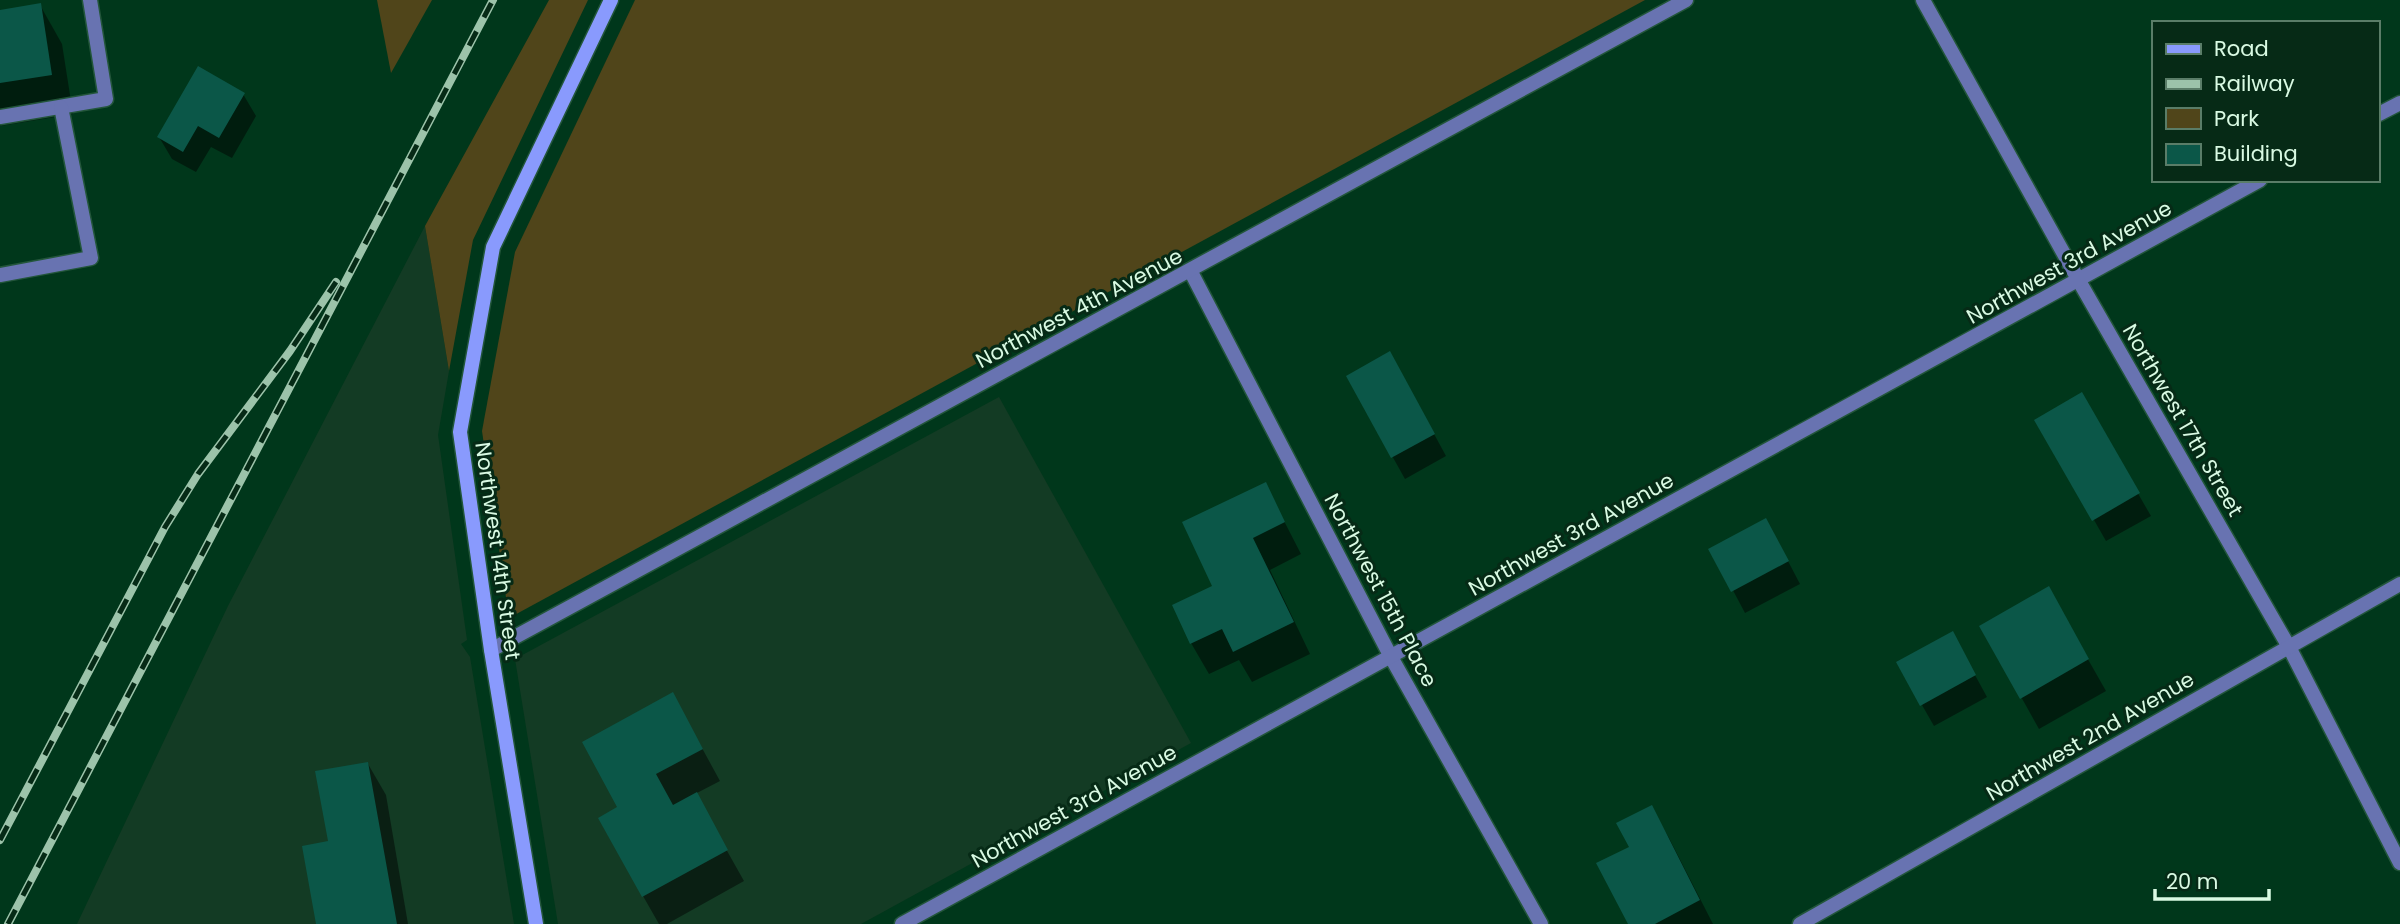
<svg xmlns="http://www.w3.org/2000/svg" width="2400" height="924" viewBox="0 0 2400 924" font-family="Poppins,sans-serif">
<rect width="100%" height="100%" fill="#00371b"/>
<!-- built -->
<g fill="#133b24">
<polygon points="425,226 449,371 438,435 467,640 461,644 470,657 514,924 77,924 228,606"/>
<polygon points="999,397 1191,743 861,924 558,924 515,659"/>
</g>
<!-- green -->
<g fill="#50451a">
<polygon points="377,0 432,0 391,73"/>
<polygon points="549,0 588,0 473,240 449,371 425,226"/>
<polygon points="635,0 1645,0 509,618 482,431 515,252"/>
</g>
<!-- shadow -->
<g fill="#0007">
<polygon points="40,5 62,44 73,114 0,126 0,12"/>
<polygon points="243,94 256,116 232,158 211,147 196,172 172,159 159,137"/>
<polygon points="1402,375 1446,456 1405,479 1348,377"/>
<polygon points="2081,395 2151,516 2106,541 2037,420"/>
<polygon points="1265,484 1301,554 1270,570 1310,654 1252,682 1239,660 1209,674 1191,643 1214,587"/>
<polygon points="1778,542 1800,584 1745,613 1711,549"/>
<polygon points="2048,589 2106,691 2039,729 1982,627"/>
<polygon points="1964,655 1987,697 1934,726 1922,705"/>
<polygon points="690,726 720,781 695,794 744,881 667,924 659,924 643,896 619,808"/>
<polygon points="368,764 386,795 408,924 317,924 330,843"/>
<polygon points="1651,807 1669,838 1713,924 1630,924 1631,848"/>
</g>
<!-- building -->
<g fill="#0b5748">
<polygon points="41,3 52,75 0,83 0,10"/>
<polygon points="198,66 245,93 219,138 198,126 183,152 157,137"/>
<polygon points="1390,351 1435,434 1391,458 1346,376"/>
<polygon points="2082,392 2140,493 2092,521 2034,420"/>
<polygon points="1266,482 1285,522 1253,538 1294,622 1233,652 1222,629 1190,644 1172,605 1212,586 1182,522"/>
<polygon points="1766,518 1789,561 1731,592 1708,549"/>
<polygon points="2049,586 2089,659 2020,699 1979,626"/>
<polygon points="1953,631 1976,675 1920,706 1896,662"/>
<polygon points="673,692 703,749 656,774 673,805 697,792 728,850 642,897 598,818 617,807 582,742"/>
<polygon points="368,762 397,924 316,924 302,846 328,841 315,771"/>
<polygon points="1652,805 1700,900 1655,924 1628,924 1596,863 1629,847 1616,823"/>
</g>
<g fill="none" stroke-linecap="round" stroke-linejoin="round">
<!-- lane casing -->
<g stroke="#23563b" stroke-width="17">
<g id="lane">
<polyline points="0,117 106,99 90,0"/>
<polyline points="0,275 91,258 61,107"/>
</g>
</g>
<!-- street casing -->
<g stroke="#23563b" stroke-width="17">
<g id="street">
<polyline points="1923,0 2079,281 2289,647 2400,863"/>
<polyline points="2377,115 2400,103"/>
<polyline points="1191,272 1391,657 1541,924"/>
<polyline points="491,650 1686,0"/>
<polyline points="902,924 2260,180"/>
<polyline points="1800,924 2400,584"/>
</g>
</g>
<!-- secondary casing -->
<g stroke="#23563b" stroke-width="17">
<polyline id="secondary" points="536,924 491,650 460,432 493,247 611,0"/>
</g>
<!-- lane -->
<use href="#lane" stroke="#6873b1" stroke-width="14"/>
<!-- street -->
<use href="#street" stroke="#6873b1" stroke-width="14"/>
<!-- secondary -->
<use href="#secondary" stroke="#899afd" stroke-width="14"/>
<!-- rail casing -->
<g stroke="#9cc3aa" stroke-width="8">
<g id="rail">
<polyline points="0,840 165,527 198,474 290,351 336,282"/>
<polyline points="8,924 493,0"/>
</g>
</g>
<!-- rail -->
<use href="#rail" stroke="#062a16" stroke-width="5" stroke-dasharray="16" stroke-linecap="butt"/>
</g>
<g text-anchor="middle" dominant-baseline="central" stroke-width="6" stroke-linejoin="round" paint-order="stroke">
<!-- street labels -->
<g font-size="21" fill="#d9fae3" stroke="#062a16">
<text transform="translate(2069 262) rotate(-29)">Northwest 3rd Avenue</text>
<text transform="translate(1079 308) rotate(-28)">Northwest 4th Avenue</text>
<text transform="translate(2183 420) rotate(60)">Northwest 17th Street</text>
<text transform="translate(1571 534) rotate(-29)">Northwest 3rd Avenue</text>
<text transform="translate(498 551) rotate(82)">Northwest 14th Street</text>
<text transform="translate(1381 590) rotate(62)">Northwest 15th Place</text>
<text transform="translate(2090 736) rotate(-30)">Northwest 2nd Avenue</text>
<text transform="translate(1074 806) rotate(-29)">Northwest 3rd Avenue</text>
</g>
</g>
<!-- legend -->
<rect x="2152" y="21" width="228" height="161" fill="#062a16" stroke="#5a7d68" stroke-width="2"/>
<rect x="2166" y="44" width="35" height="10" fill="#899afd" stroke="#5a7d68" stroke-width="2"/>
<text x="2214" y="56" font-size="21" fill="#d9fae3">Road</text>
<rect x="2166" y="79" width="35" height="10" fill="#9cc3aa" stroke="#5a7d68" stroke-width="2"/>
<text x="2214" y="91" font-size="21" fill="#d9fae3">Railway</text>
<rect x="2166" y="108" width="35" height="21" fill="#50451a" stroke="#5a7d68" stroke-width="2"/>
<text x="2214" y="126" font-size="21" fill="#d9fae3">Park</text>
<rect x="2166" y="144" width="35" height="21" fill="#0b5748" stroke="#5a7d68" stroke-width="2"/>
<text x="2214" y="161" font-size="21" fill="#d9fae3">Building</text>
<!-- scale -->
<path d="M2155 889v10h114v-10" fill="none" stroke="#d9fae3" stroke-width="3.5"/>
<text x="2166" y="889" font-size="21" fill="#d9fae3" stroke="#062a16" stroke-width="5" paint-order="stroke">20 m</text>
</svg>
